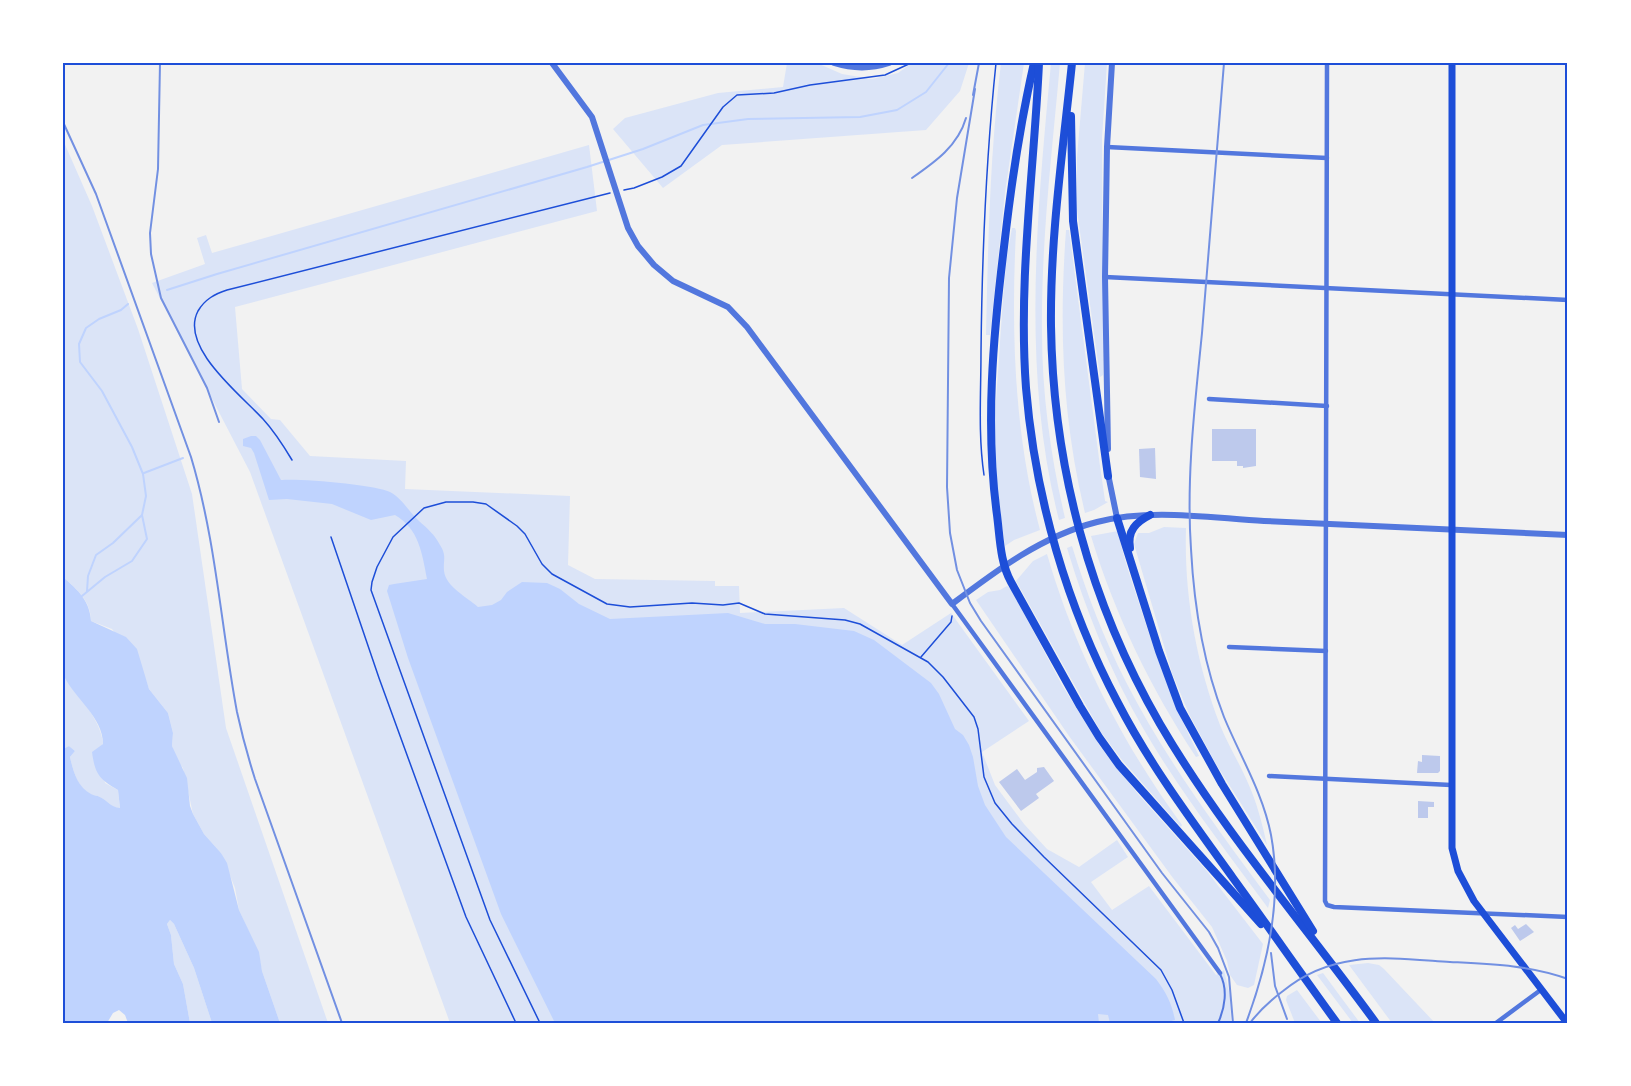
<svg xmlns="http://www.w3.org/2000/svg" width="1631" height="1086" viewBox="0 0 1631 1086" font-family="Arial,sans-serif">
<rect width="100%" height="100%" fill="#f2f2f2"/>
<!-- green -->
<g fill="#dbe4f7">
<polygon points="787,63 817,63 842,74 872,79 898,73 912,63 969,63 960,91 926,130 722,145 663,188 613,129 625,118 718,93 783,87"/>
<path d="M1001 63H1024L1005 193 990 335H986C988 244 990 153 1001 63Z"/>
<path d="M1051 63H1060C1052 153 1041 242 1042 333 1042 395 1051 458 1065 518L1059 520C1021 372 1037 214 1051 63Z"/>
<polygon points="1085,63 1107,63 1102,138 1103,375 1100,377 1077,210 1077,157"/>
<path d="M63 140 92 206 138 329 192 494 226 728 328 1023H280L262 971 258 952 239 910 235 888 221 853 204 834 193 814 183 768 177 761 172 746 173 733 168 713 149 689 142 669 112 629 91 621C91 601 77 589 63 577Z"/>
<polygon points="589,145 597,211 235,307 242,389 271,419 280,420 310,456 406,461 405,489 570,496 568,565 595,579 715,581 715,586 739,586 740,613 844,608 902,645 951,613 1029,721 982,752 995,785 1024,824 1047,849 1079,867 1117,840 1128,857 1091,882 1112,910 1149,886 1216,975 1224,970 1230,996 1231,1023 450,1023 250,472 152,283 205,264 197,238 206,235 212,253"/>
<path d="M1012 228H1015L1016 231C1011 331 1014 433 1040 530L1014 540 1005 546 997 485 994 430 1003 298 1007 256Z"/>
<path d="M1066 230H1069L1100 466 1105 501 1108 502 1094 510 1085 513C1062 417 1059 328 1066 230Z"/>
<path d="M1164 527 1186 528C1184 595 1196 662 1220 725 1228 745 1240 764 1248 783 1257 803 1262 823 1267 845L1216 764 1189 714 1172 673 1134 544 1138 533H1149Z"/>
<path d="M1118 531C1123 557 1132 582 1140 606 1157 660 1174 705 1199 756L1196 757C1151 689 1115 615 1091 536Z"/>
<path d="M1072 546C1086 592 1104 639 1126 682 1166 760 1218 830 1270 900L1268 908C1225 849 1180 792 1143 728 1110 671 1086 611 1067 548Z"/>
<path d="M1047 554C1075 651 1122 743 1182 825L1181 827 1122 760 1101 732 1016 581 1033 561Z"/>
<polygon points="1007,586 1011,589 1062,685 1100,746 1138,794 1206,870 1263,944 1254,985 1248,988 1237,985 1230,975 1227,961 1212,927 1173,878 1069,736 976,600 988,592 1000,590"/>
<path d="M63 674C76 693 102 721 103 744L99 749 105 783 118 790 120 809C110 806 108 801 100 797 97 795 93 796 90 794 77 787 73 770 70 757L75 751 69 746 63 749Z"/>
<polygon points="170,920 174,924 194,968 212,1023 190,1023 183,984 174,964 171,935 167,924"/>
<polygon points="1368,963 1379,965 1384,969 1435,1023 1392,1023 1349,965"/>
<polygon points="1323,973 1360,1023 1353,1023 1317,975"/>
<polygon points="1297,990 1321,1022 1321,1023 1295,1023 1286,1000 1287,996"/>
</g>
<!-- water -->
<g fill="#bfd3fe">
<path d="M251 436H256L260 440 281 480C298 478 378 485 390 492 403 499 408 511 419 521 427 528 435 535 440 545 447 556 443 560 444 571 446 587 467 597 478 607L492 605 501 600 507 592 522 582 547 583 560 589 579 604 610 619 728 613 765 624H795L854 631 874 640 931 683 939 694 955 729 963 735 969 745 973 757 978 786 985 805 1006 837 1156 979C1166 992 1172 1004 1175 1020L1164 1023H1110L1108 1015 1098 1014 1099 1023H555L501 914 408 658 387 591 389 585 394 584 427 579C422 553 419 529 395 515L371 520 332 504 287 499 269 500 254 453 251 448 243 446V439Z"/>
<path d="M63 574V577C78 590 90 601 91 621L126 637 137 649 149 689 168 713 173 733 172 746 187 778 190 806 193 814 204 834 221 853 227 863 239 910 259 952 262 971 280 1023H212L194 968 174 924 170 920 167 924 171 935 174 964 183 984 190 1023H128L125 1015 119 1010 113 1013 107 1023H63V749L69 746 75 751 70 757C73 770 77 787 91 794 94 796 97 795 100 797 108 801 111 807 120 808L118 790C99 779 95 774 92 752L103 744C103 717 75 699 64 676 60 667 63 591 63 574Z"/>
</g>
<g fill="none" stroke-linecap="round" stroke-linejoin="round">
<!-- stream -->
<g stroke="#bfd3fe" stroke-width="2">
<polyline points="167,290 217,274 587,167 643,149 703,125 748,119 860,117 897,110 926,92 949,63"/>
<polyline points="144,473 183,458"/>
<polyline points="87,591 88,576 96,555 113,543 142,515"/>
<polyline points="82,596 105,577 132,561 147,539 142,515 146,496 143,474 132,447 102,391 80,362 79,344 86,328 99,319 121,310 128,304"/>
</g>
</g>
<!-- building -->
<g fill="#bdc9ec">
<polygon points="1212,429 1256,429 1256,466 1243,468 1243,466 1237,466 1237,461 1212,461"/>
<polygon points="1155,448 1156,479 1140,477 1139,449"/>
<polygon points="1422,755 1440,756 1440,771 1438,773 1417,773 1418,761 1422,762"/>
<polygon points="1044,767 1054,781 1036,794 1039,798 1021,811 999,782 1017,769 1025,780 1037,772 1037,768"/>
<polygon points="1418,801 1434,802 1434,807 1428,807 1428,818 1418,818"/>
<polygon points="1526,924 1534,932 1520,941 1511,928 1515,925 1518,929"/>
</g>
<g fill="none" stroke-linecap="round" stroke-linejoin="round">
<!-- path -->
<g stroke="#1d4ed8" stroke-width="1.5">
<polyline points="624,190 634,188 662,177 681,166 723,107 737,95 774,93 810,85 885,75 911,63"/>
<path d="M292 460C283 445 275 432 263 419 241 395 179 347 198 311 205 299 215 294 227 290L610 193"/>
<path d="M984 475C978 435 981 393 981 352 982 255 986 159 996 63"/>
<polyline points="331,537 379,678 466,917 516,1023"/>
<polyline points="921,657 951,622 952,616"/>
<polyline points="540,1023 490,920 371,590 372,582 377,567 393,537 424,508 446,502 473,502 486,504 517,526 525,534 542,564 552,574 607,604 630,607 692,603 723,605 739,603 765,614 845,620 860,624 928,662 943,677 974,717 978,729 984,777 995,803 1012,824 1044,857 1161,970 1172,990 1184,1023"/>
</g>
<!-- service -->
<path stroke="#5277de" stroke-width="2" d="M1218 1023C1225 1008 1228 989 1220 974"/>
<!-- minor -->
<g stroke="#5277de" stroke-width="4.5">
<polyline points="1327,63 1325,901 1327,905 1334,907 1568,917"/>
<polyline points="1107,147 1327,158"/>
<polyline points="1105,277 1568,300"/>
<polyline points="1209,399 1327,406"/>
<polyline points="952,604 1220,973"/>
<polyline points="1229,647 1326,651"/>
<polyline points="1269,776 1451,785"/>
<polyline points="1496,1023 1542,989"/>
</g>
<!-- tertiary -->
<g stroke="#5277de" stroke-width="6">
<path d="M552 63 592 117 628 228 638 246 654 265 673 281 728 307 747 327 952 604C997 570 1042 536 1097 522 1151 508 1210 518 1264 521 1366 525 1467 530 1568 535"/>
<path d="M834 63C853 69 871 69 889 63"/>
<polyline points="1108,449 1105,277 1107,147 1112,63"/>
<polyline points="1108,474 1117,518"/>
</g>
<!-- secondary -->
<polyline stroke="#1d4ed8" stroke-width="7" points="1452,63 1452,848 1458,871 1474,901 1567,1023"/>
<!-- motorway -->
<g stroke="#1d4ed8" stroke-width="8">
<path d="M1034 63C1020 124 1011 185 1004 247 993 336 985 427 997 515 1000 538 1000 562 1011 582L1080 706 1099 737 1119 765 1261 924"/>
<path d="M1039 63C1034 171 1018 280 1026 388 1035 497 1067 607 1118 703 1150 765 1192 821 1233 878 1268 926 1302 975 1337 1023"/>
<path d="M1072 63C1063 150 1050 238 1051 326 1053 466 1090 603 1160 724 1222 830 1304 924 1376 1023"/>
<polyline points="1071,116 1073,221 1108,476"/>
<polyline points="1117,518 1159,651 1180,708 1222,784 1313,931"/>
<path d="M1130 548C1127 531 1136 522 1150 515"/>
</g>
<!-- rail -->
<g stroke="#7290e2" stroke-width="2">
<polyline points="160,63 158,169 150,233 151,254 161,298 207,388 219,422"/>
<path d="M1224 63C1217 153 1210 243 1202 333 1195 404 1186 477 1191 549 1194 606 1203 663 1224 717 1240 756 1263 793 1271 835 1283 899 1268 964 1246 1023"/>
<polyline points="975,89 957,198 949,278 947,487 950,533 957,570 970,603 981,621 1162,873 1209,932 1218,948 1229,977 1233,1023"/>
<polyline points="973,95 979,63"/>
<path d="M63 122 96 194 191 457C216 540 221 627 237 712 242 735 248 757 255 779L342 1023"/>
<path d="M912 178C935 162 958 146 966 118"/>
<polyline points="1271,953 1275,986 1287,1019"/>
<path d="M1250 1023C1259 1011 1271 1000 1283 991 1334 949 1389 958 1450 962 1491 964 1529 965 1568 979"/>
</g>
</g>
<!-- border -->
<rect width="1631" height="1086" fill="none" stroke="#ffffff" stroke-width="129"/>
<rect x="64" y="64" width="1502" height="958" fill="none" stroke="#1d4ed8" stroke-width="2"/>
</svg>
